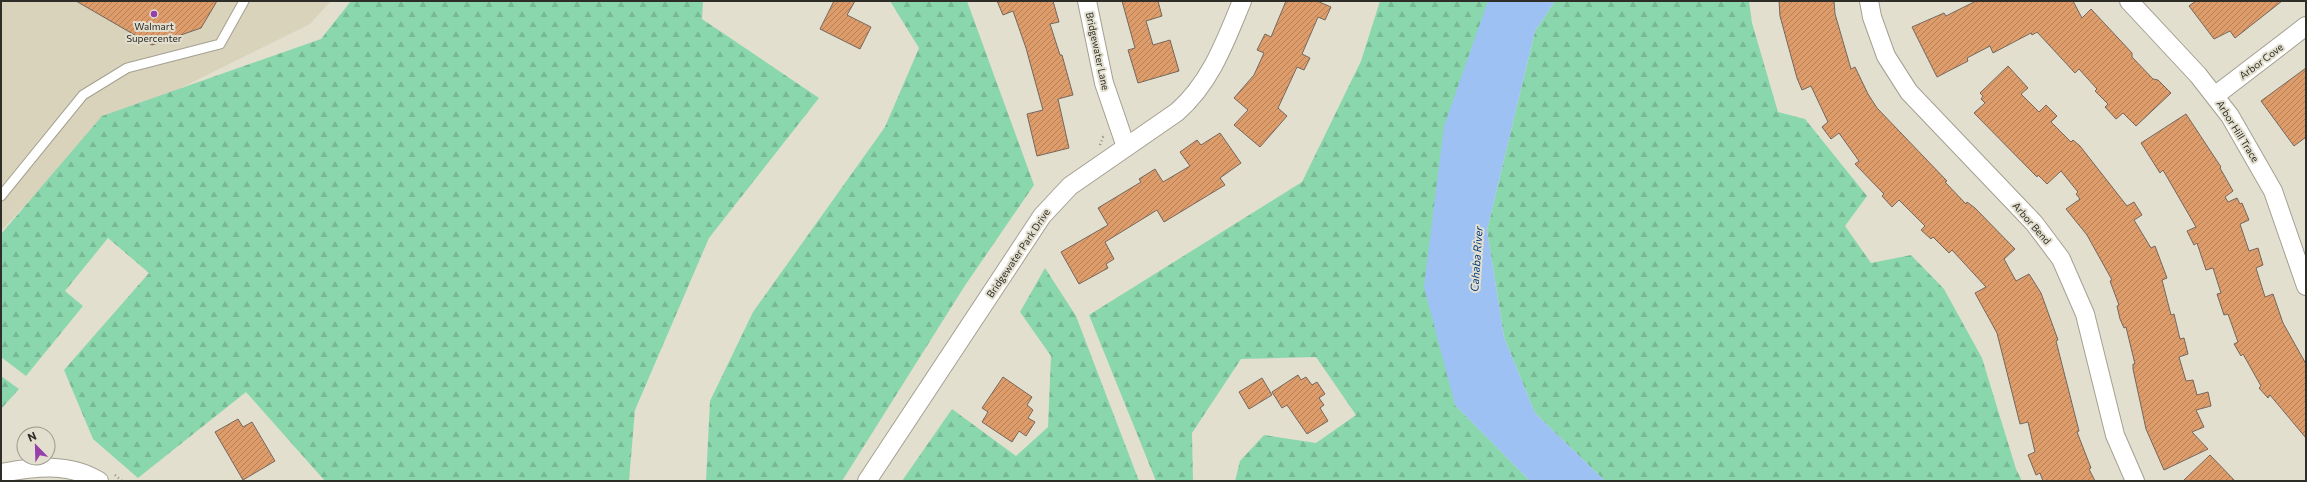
<svg xmlns="http://www.w3.org/2000/svg" width="2307" height="482" viewBox="0 0 2307 482" font-family="Commissioner,sans-serif">
<defs>
<pattern id="forest-firs" width="22" height="20" patternUnits="userSpaceOnUse"><rect width="22" height="20" fill="#8bd7ad"/><path d="M5 1l3.5 6h-7zM16 11l3.5 6h-7z" fill="#78b995"/></pattern>
<pattern id="building-hatch" width="6" height="6" patternUnits="userSpaceOnUse"><rect width="6" height="6" fill="#de9c6a"/><path d="M-1 1l2-2M0 6l6-6M5 7l2-2" fill="none" stroke="#b48057"/></pattern>
</defs>
<rect width="100%" height="100%" fill="#e3dfcf"/>
<!-- built -->
<polygon fill="#d9d3bc" points="1,1 331,1 310,24 94,131 1,231"/>
<!-- forest -->
<g fill="url(#forest-firs)">
<polygon points="351,1 703,1 702,19 819,98 709,238 635,410 629,481 325,481 246,392 138,478 93,439 64,370 149,273 108,238 65,291 83,306 26,376 1,357 1,234 102,116 321,39"/>
<polygon points="890,1 967,1 1034,185 964,287 842,481 706,481 710,401 753,312 885,127 919,48"/>
<polygon points="1380,1 1488,1 1455,405 1530,481 1235,481 1240,461 1264,435 1316,443 1356,415 1316,357 1241,359 1192,433 1193,481 1156,481 1089,315 1302,182 1361,61"/>
<polygon points="1555,1 1749,1 1752,23 1778,112 1805,119 1867,196 1845,226 1871,263 1911,255 1944,289 1982,358 2016,469 2022,481 1605,481 1535,413 1504,337 1487,230 1535,31"/>
<polygon points="1045,268 1076,316 1139,481 902,481 952,409 1016,456 1048,427 1051,356 1020,312"/>
<polygon points="1,376 19,389 1,409"/>
</g>
<!-- water -->
<polygon fill="#9ec1f4" points="1488,1 1555,1 1535,31 1487,230 1504,337 1535,413 1605,481 1530,481 1455,405 1424,287 1444,126"/>
<!-- building -->
<g fill="url(#building-hatch)" stroke="#74675e">
<polygon points="76,1 217,1 201,28 152,45"/>
<polygon points="834,1 855,1 847,15 871,27 860,49 820,29"/>
<polygon points="997,1 1053,1 1059,22 1050,24 1060,55 1062,55 1073,95 1058,99 1069,148 1037,156 1027,114 1043,110 1026,48 1013,11 1003,15"/>
<polygon points="1122,1 1158,1 1162,16 1146,21 1153,45 1170,40 1179,71 1138,83 1128,50 1135,48"/>
<polygon points="1286,1 1317,1 1331,7 1325,20 1318,17 1302,54 1310,58 1304,70 1297,67 1278,108 1287,116 1260,147 1234,125 1248,110 1234,98 1254,75 1264,53 1257,50 1265,34 1271,37"/>
<polygon points="1779,1 1834,1 1835,14 1851,69 1855,67 1868,94 1877,108 1947,181 1945,182 1966,204 1967,202 1975,208 2015,249 2004,259 2016,281 2029,274 2041,293 2058,340 2056,341 2079,431 2077,432 2091,468 2089,469 2095,481 2043,481 2040,473 2036,475 2028,455 2035,452 2028,422 2020,424 1997,333 1975,293 1986,287 1952,250 1949,253 1933,237 1931,239 1921,230 1925,226 1899,200 1892,207 1882,196 1884,194 1855,164 1859,161 1839,133 1831,139 1822,127 1828,122 1811,86 1802,90 1797,78 1780,16"/>
<polygon points="1976,1 2073,1 2082,18 2091,9 2132,53 2132,57 2153,79 2158,80 2171,93 2136,126 2123,113 2116,119 2105,107 2108,104 2095,91 2097,89 2079,69 2075,73 2037,32 2032,35 2031,33 1993,53 1990,46 1967,58 1968,61 1937,77 1912,27 1944,13 1946,16"/>
<polygon points="2196,1 2282,1 2235,38 2230,31 2214,39 2189,6"/>
<polygon points="2008,66 2028,88 2021,94 2039,112 2046,105 2057,116 2051,122 2071,142 2073,140 2080,146 2127,206 2134,202 2142,215 2134,220 2151,248 2155,246 2167,278 2162,280 2171,315 2174,314 2180,339 2184,338 2188,354 2179,357 2186,381 2193,380 2197,395 2208,392 2211,406 2196,410 2204,427 2192,432 2208,449 2164,470 2146,429 2133,369 2133,364 2135,364 2126,327 2124,328 2120,319 2117,306 2119,305 2110,281 2112,280 2087,235 2066,209 2080,199 2076,194 2078,192 2061,171 2047,184 2038,175 2037,177 1974,113 1985,103 1981,99 1983,96 1980,93"/>
<polygon points="2306,68 2306,137 2294,146 2261,101"/>
<polygon points="2186,114 2221,167 2220,168 2233,191 2225,197 2228,202 2237,198 2240,204 2242,203 2249,220 2240,224 2249,251 2258,248 2263,265 2256,268 2265,297 2273,294 2283,323 2306,364 2306,438 2270,395 2268,398 2259,388 2261,386 2243,354 2241,356 2234,344 2238,342 2228,314 2224,315 2217,294 2221,293 2213,268 2206,270 2197,243 2194,245 2187,231 2196,227 2163,170 2160,173 2141,143"/>
<polygon points="1220,133 1241,163 1220,178 1225,185 1164,222 1157,210 1105,242 1114,259 1106,264 1108,268 1079,284 1061,252 1108,225 1098,208 1141,182 1139,179 1155,169 1163,182 1190,166 1180,152 1197,140 1201,145"/>
<polygon points="1298,375 1301,380 1306,377 1312,385 1317,382 1325,394 1319,398 1324,405 1320,408 1328,421 1307,434 1287,405 1282,408 1272,392"/>
<polygon points="1003,377 1032,397 1027,405 1033,410 1028,418 1035,422 1026,436 1019,431 1012,442 982,422 988,412 982,408"/>
<polygon points="1262,378 1272,395 1249,409 1239,392"/>
<polygon points="238,419 243,427 252,422 275,461 243,480 215,432"/>
<polygon points="2210,455 2235,481 2183,481"/>
</g>
<g fill="none" stroke-linecap="round" stroke-linejoin="round">
<!-- service casing -->
<g stroke="#a4a091" stroke-width="11">
<polyline id="service" points="1,196 83,95 127,68 220,44 244,1"/>
</g>
<!-- minor casing -->
<g stroke="#a4a091" stroke-width="20">
<g id="minor">
<polyline points="1087,1 1104,83 1126,147"/>
<polyline points="1869,1 1872,17 1886,56 1909,92 2034,223 2061,259 2085,314 2115,435 2135,481"/>
<polyline points="2129,1 2198,75 2230,116 2273,191 2306,286"/>
<polyline points="2216,95 2306,26"/>
<path d="M1 473C35 467 68 462 99 481"/>
<path d="M867 481 1042 216 1070 186 1177 112C1211 82 1225 42 1242 1"/>
</g>
</g>
<!-- path -->
<g stroke="#918e83" stroke-width="2.5" stroke-dasharray="1 3" stroke-linecap="butt">
<polyline points="1100,145 1103,137 1106,137"/>
<polyline points="115,475 122,481"/>
</g>
<!-- service -->
<use href="#service" stroke="#fff" stroke-width="9"/>
<!-- minor -->
<use href="#minor" stroke="#fff" stroke-width="18"/>
</g>
<!-- markers -->
<circle fill="#963eaa" stroke="#e3dfcf" stroke-width="1.5" cx="154" cy="14" r="4"/>
<g text-anchor="middle" dominant-baseline="central" stroke-width="4" stroke-linejoin="round" paint-order="stroke">
<!-- poi labels -->
<g font-size="10" fill="#2f2d27" stroke="#e3dfcf">
<text x="154" y="26">Walmart<tspan x="154" dy="12">Supercenter</tspan></text>
</g>
<!-- street labels -->
<g font-size="10" fill="#2f2d27" stroke="#e3dfcf">
<text transform="translate(1098 51) rotate(78)">Bridgewater Lane</text>
<text transform="translate(2261 61) rotate(-37)">Arbor Cove</text>
<text transform="translate(2238 131) rotate(58)">Arbor Hill Trace</text>
<text transform="translate(2032 223) rotate(49)">Arbor Bend</text>
<text transform="translate(1018 253) rotate(-56)">Bridgewater Park Drive</text>
</g>
<!-- water labels -->
<g font-size="11" font-style="italic" fill="#013b83" stroke="#e3dfcf">
<text transform="translate(1476 259) rotate(-86)">Cahaba River</text>
</g>
</g>
<!-- border -->
<rect width="2307" height="482" fill="none" stroke="#2f2d27" stroke-width="4"/>
<!-- north arrow -->
<g transform="translate(36 446) rotate(337)"><circle r="19" fill="#e3dfcf" stroke="#9b988c"/>
<path d="M0-3L7 15L0 10L-7 15Z" fill="#963eaa"/>
<text y="-6" font-size="11" font-weight="bold" text-anchor="middle" fill="#2f2d27">N</text>
</g>
</svg>
